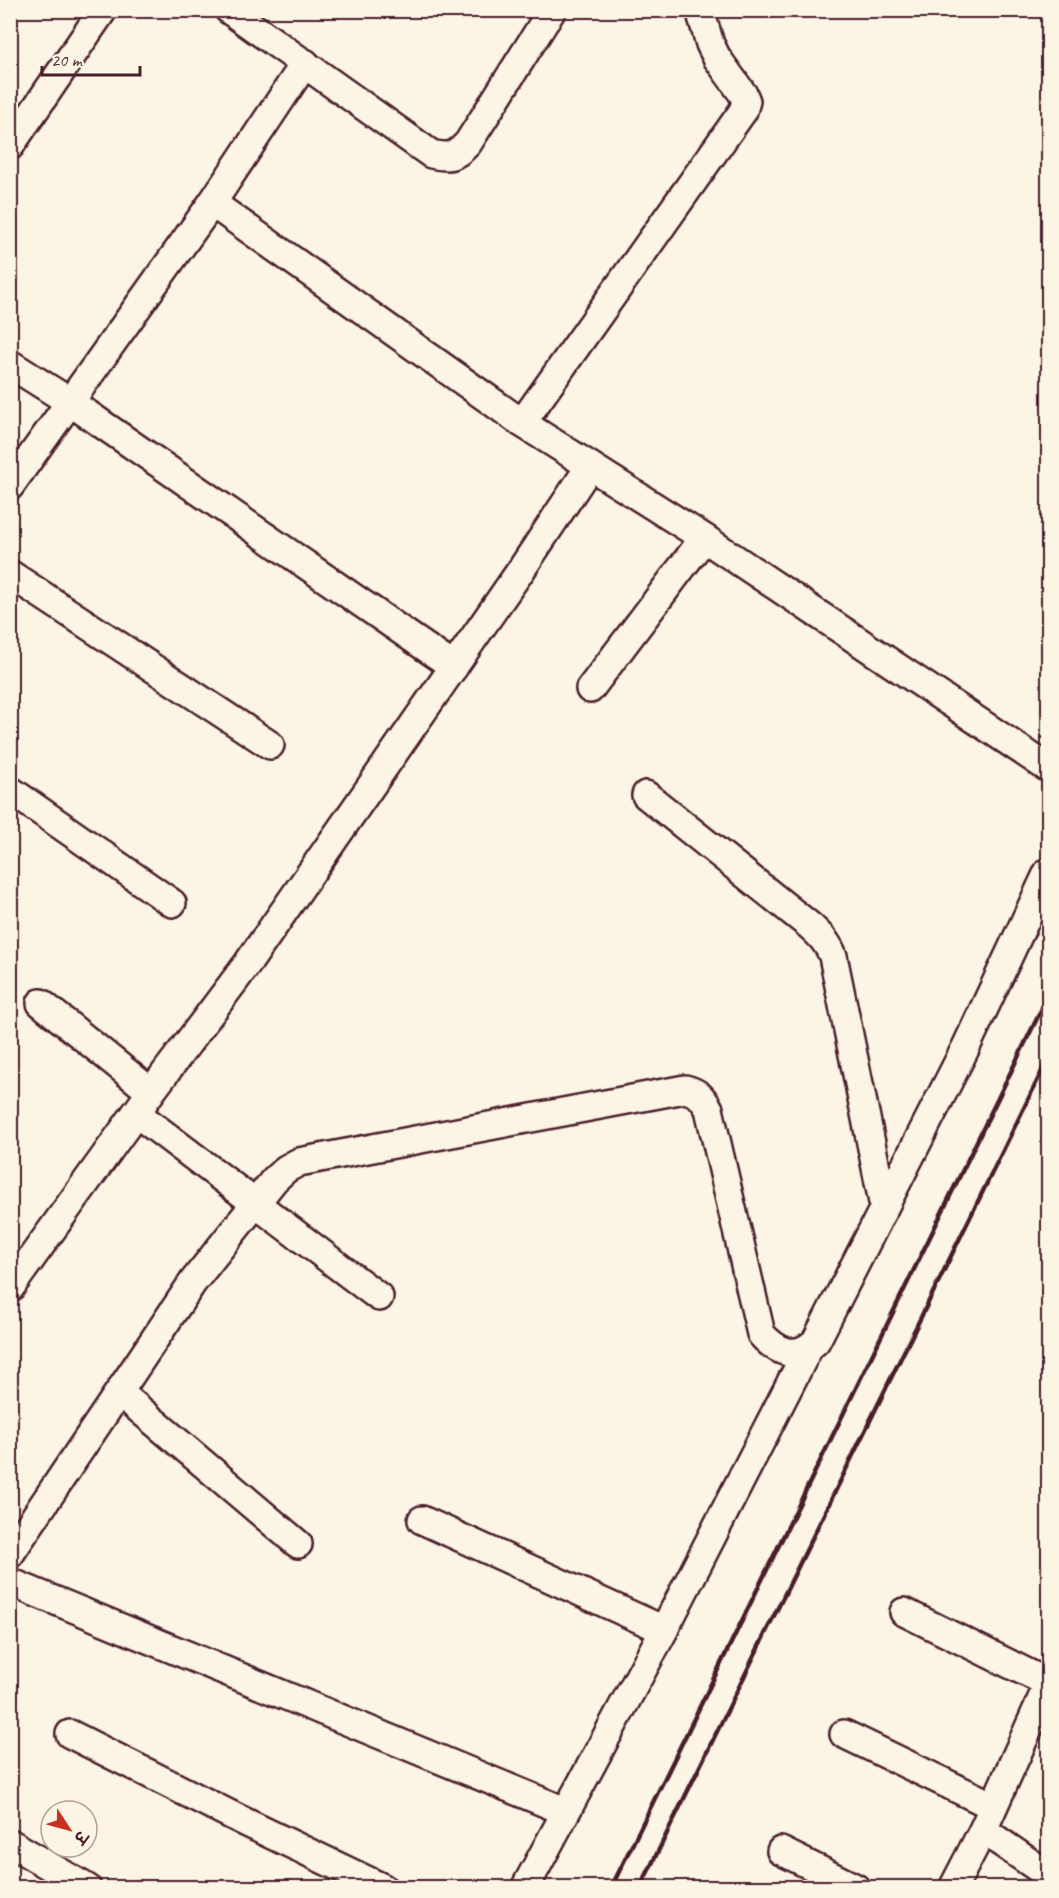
<svg xmlns="http://www.w3.org/2000/svg" width="1059" height="1898" viewBox="0 0 1059 1898" font-family="Caveat,'Playpen Sans Deva',sans-serif">
<rect width="100%" height="100%" fill="#fcf5e5"/>
<filter id="ink" filterUnits="userSpaceOnUse"><feTurbulence type="fractalNoise" baseFrequency=".0167" numOctaves="2"/><feDisplacementMap in="SourceGraphic" scale="12" xChannelSelector="R" yChannelSelector="G"/><feConvolveMatrix kernelMatrix="1 2 1 2 8 2 1 2 1" color-interpolation-filters="sRGB"/></filter>
<g filter="url(#ink)">
<g fill="none" stroke-linecap="round" stroke-linejoin="round">
<!-- minor casing -->
<g stroke="#4a1f2b" stroke-width="32">
<g id="minor">
<path d="M229 10 431 154C449 158 455 157 468 143L552 10"/>
<polyline points="10,146 103,10"/>
<polyline points="212,203 522,423 704,538 1048,768"/>
<polyline points="10,364 70,402 454,667"/>
<polyline points="522,423 743,111 746,101 743,94 717,58 710,44 700,10"/>
<polyline points="10,486 212,203 305,63"/>
<polyline points="10,574 270,745"/>
<polyline points="590,689 704,538"/>
<polyline points="10,790 172,903"/>
<path d="M646 795 810 926C821 936 828 943 833 956L884 1207"/>
<polyline points="41,1003 151,1092"/>
<polyline points="136,1113 379,1297"/>
<polyline points="10,1288 151,1092 248,963 521,570 590,466"/>
<polyline points="119,1392 298,1544"/>
<polyline points="422,1520 664,1630"/>
<path d="M10 1554 193 1282 274 1180 286 1169 299 1162 685 1089C698 1092 703 1098 709 1109L761 1334C777 1352 796 1361 816 1341L966 1047 1048 872"/>
<polyline points="10,1582 565,1811"/>
<polyline points="904,1612 1048,1683"/>
<polyline points="70,1734 245,1822 383,1888"/>
<polyline points="844,1734 993,1806"/>
<polyline points="983,1830 1048,1875"/>
<polyline points="10,1843 87,1888"/>
<polyline points="781,1851 856,1888"/>
<polyline points="525,1888 664,1630 808,1349"/>
<polyline points="953,1888 983,1830 1048,1685"/>
</g>
</g>
<!-- minor -->
<use href="#minor" stroke="#fcf5e5" stroke-width="27"/>
<!-- rail -->
<g stroke="#4a1f2b" stroke-width="4.5">
<polyline points="611,1888 1048,996"/>
<polyline points="640,1888 1048,1059"/>
</g>
</g>
</g>
<!-- margin -->
<rect width="1059" height="1898" fill="none" stroke="#fcf5e5" stroke-width="36"/>
<rect x="18" y="18" width="1023" height="1862" fill="none" stroke="#4a1f2b" stroke-width="2" filter="url(#ink)"/>
<!-- north arrow -->
<g transform="translate(69 1829) rotate(126)"><circle r="28" fill="#fcf5e5" stroke="#b59f9b" stroke-width="1.5"/>
<path d="M0-4.5L10 22L0 15L-10 22Z" fill="#c8321e"/>
<text y="-9" font-size="16" font-weight="bold" text-anchor="middle" fill="#4a1f2b">उ</text>
</g>
<!-- scale -->
<path d="M42 66v9h98v-9" fill="none" stroke="#4a1f2b" stroke-width="3"/>
<text x="51" y="66" font-size="18" fill="#4a1f2b" stroke="#fcf5e5" stroke-width="4.5" paint-order="stroke">20 m</text>
</svg>
